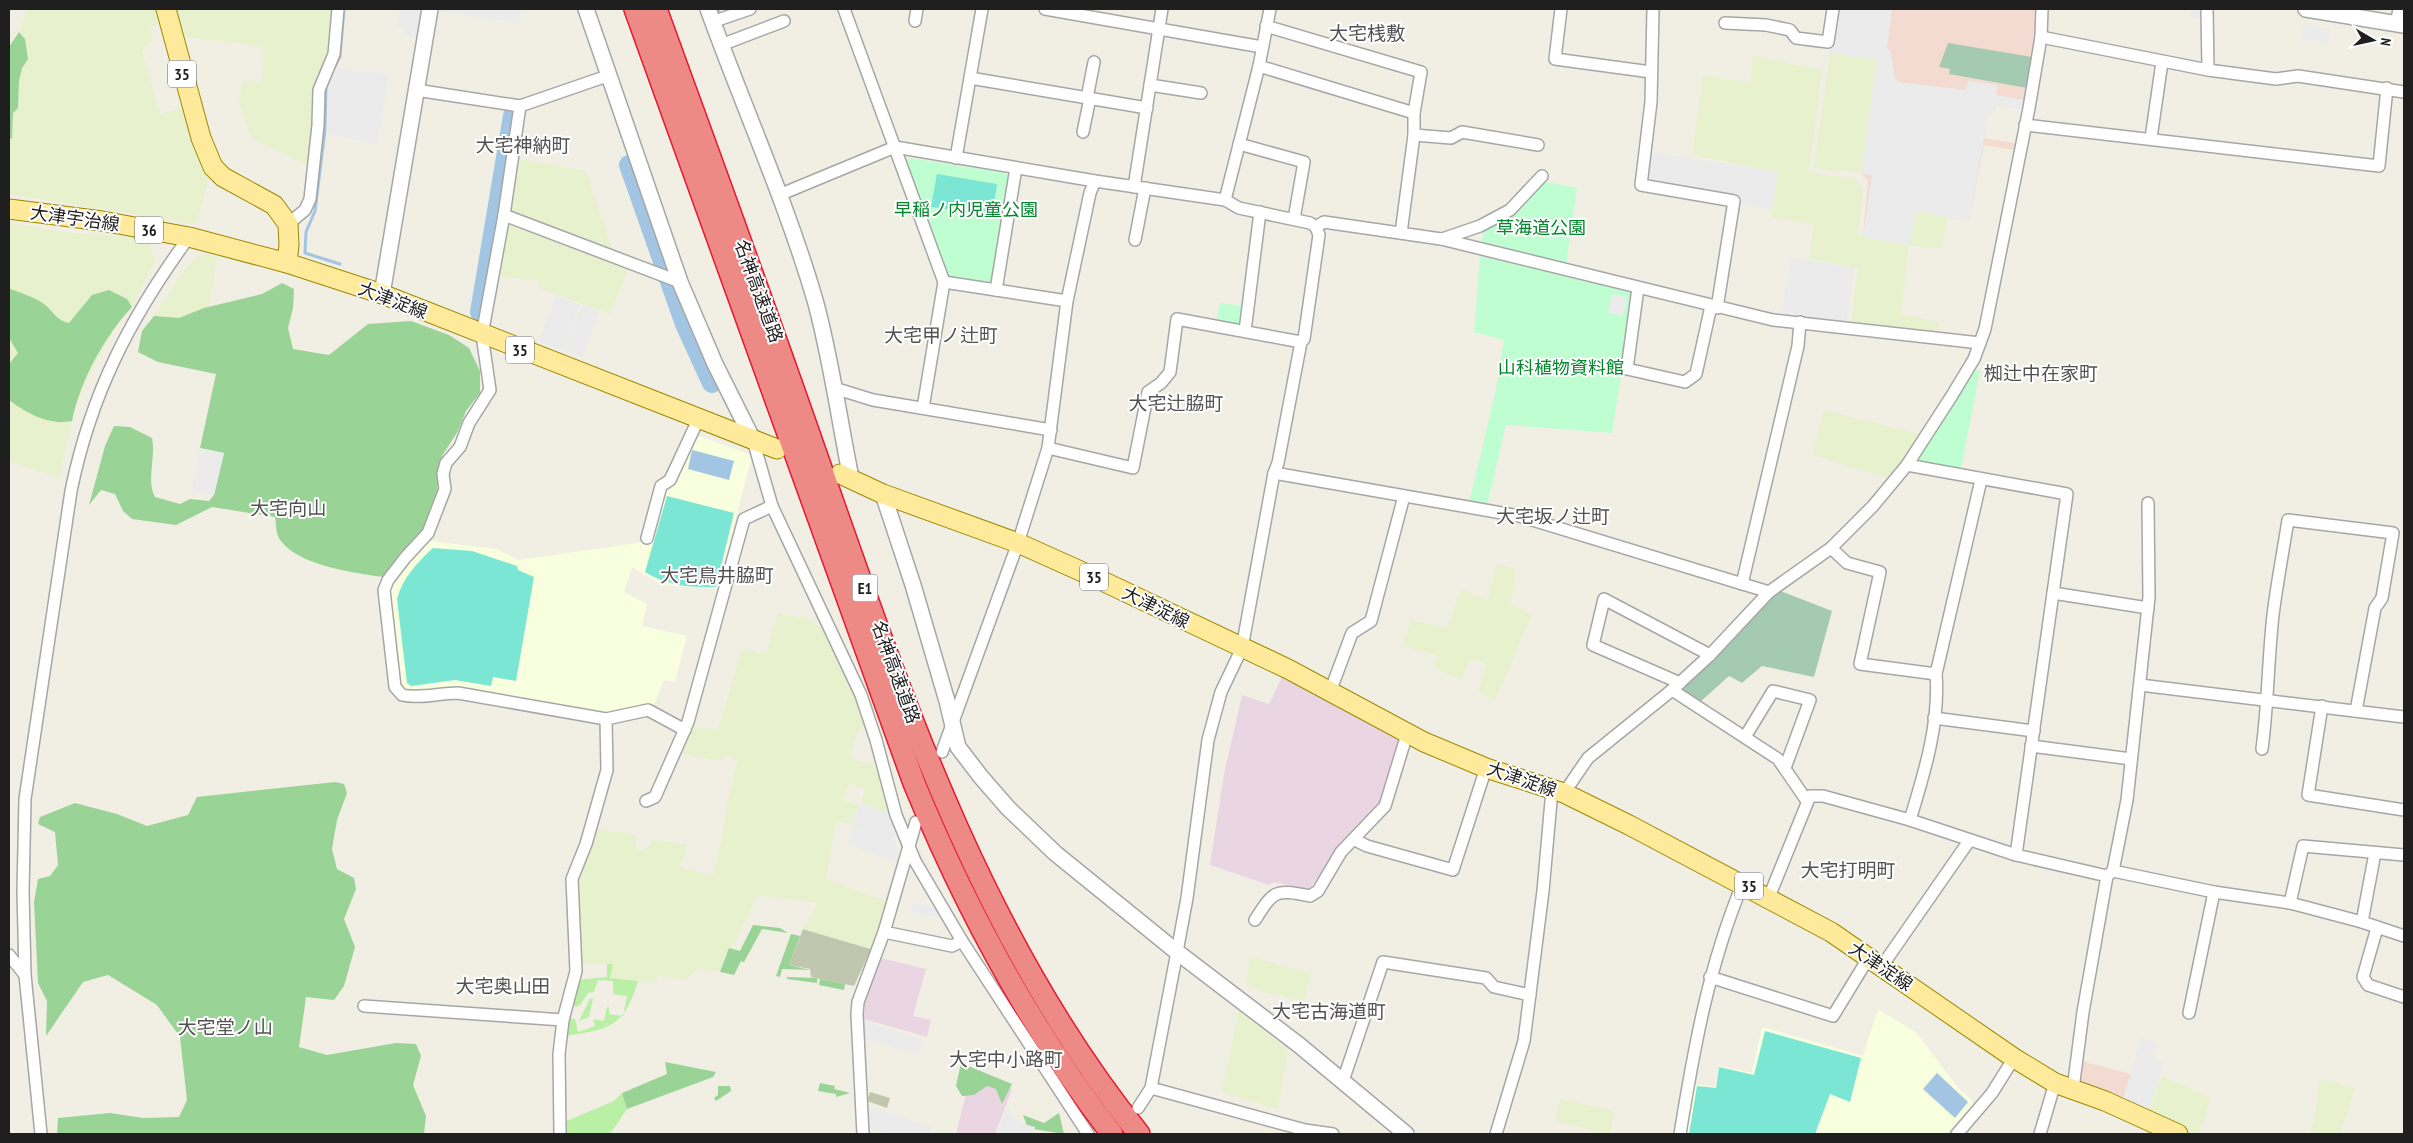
<svg xmlns="http://www.w3.org/2000/svg" width="2413" height="1143" viewBox="0 0 2413 1143" font-family="'PT Sans Narrow','Noto Sans JP',sans-serif">
<rect width="100%" height="100%" fill="#f1efe4"/>
<!-- commercial -->
<g fill="#f3dbd2">
<polygon points="1836,9 2037,9 2032,57 1948,44 1939,67 1950,69 1949,74 2027,88 2022,109 1996,105 1994,113 1989,112 1985,138 2015,143 2014,150 1984,145 1969,222 1917,211 1863,237 1868,180 1861,173 1877,60 1830,53"/>
<polygon points="2082,1061 2131,1074 2122,1102 2079,1083"/>
</g>
<!-- industrial -->
<g fill="#ead6e2">
<polygon points="1283,675 1396,738 1398,743 1380,802 1340,846 1311,887 1307,889 1274,882 1269,885 1210,865 1224,774 1242,695 1269,704"/>
<polygon points="881,958 926,969 913,1016 931,1020 927,1037 864,1019 865,1001"/>
<polygon points="971,1074 1012,1089 995,1134 956,1134"/>
</g>
<!-- education -->
<g fill="#f8ffdf">
<polygon points="699,436 749,454 751,460 717,589 666,585 658,583 632,567 624,592 647,604 642,626 687,636 675,682 664,680 653,706 606,713 455,687 410,693 401,689 389,591 393,582 413,556 430,541 497,549 518,560 651,541 666,488 690,443"/>
<polygon points="1878,1009 1917,1033 1958,1088 1972,1100 1972,1105 1946,1134 1686,1134 1695,1084 1715,1087 1719,1066 1752,1073 1762,1027 1863,1056"/>
</g>
<!-- construction -->
<g fill="#c1c6af">
<polygon points="803,929 871,949 854,986 811,977 810,969 789,965"/>
<polygon points="870,1092 890,1098 887,1108 867,1101"/>
</g>
<!-- farmland -->
<g fill="#e7f1ce">
<polygon points="28,9 162,9 165,21 151,27 153,39 142,51 160,114 185,107 208,183 196,224 9,194 9,138 12,139 13,113 22,68 28,59 25,39 19,32"/>
<polygon points="335,9 310,166 251,138 239,102 243,80 261,82 264,47 180,36 175,10"/>
<polygon points="1830,53 1877,59 1861,173 1814,168"/>
<polygon points="1752,56 1822,70 1809,173 1857,179 1858,185 1863,188 1858,236 1909,245 1917,211 1948,217 1941,249 1909,245 1901,314 1939,322 1937,334 1851,324 1858,268 1810,259 1813,224 1771,217 1778,172 1692,155 1703,75 1751,83"/>
<polygon points="518,159 586,171 613,252 515,214 510,206"/>
<polygon points="9,223 65,232 148,239 155,261 132,307 119,321 88,376 75,408 59,477 9,461"/>
<polygon points="513,223 629,268 610,314 539,288 540,281 500,276 507,226"/>
<polygon points="206,254 217,257 209,307 179,318 154,316 179,278 194,259"/>
<polygon points="1824,410 1922,435 1891,479 1813,455"/>
<polygon points="1496,564 1516,569 1511,604 1532,615 1495,700 1478,692 1486,664 1470,659 1462,679 1433,668 1438,656 1403,646 1411,620 1447,628 1461,589 1488,600"/>
<polygon points="778,613 807,619 827,630 866,722 857,734 850,756 852,759 877,765 883,771 889,814 861,802 865,789 849,784 843,800 858,805 852,825 836,821 826,879 886,901 871,949 803,929 818,903 759,896 755,900 734,945 729,948 720,972 699,969 684,980 658,976 655,983 610,978 613,964 580,964 577,882 581,867 590,849 595,828 637,835 636,850 643,850 651,845 652,839 687,845 685,857 679,867 713,875 723,833 726,805 738,760 728,756 715,761 680,753 690,725 718,730 742,649 766,654"/>
<polygon points="1250,957 1311,973 1304,1001 1264,992 1246,983"/>
<polygon points="1239,1010 1288,1050 1278,1109 1222,1092"/>
<polygon points="2162,1076 2211,1098 2199,1134 2186,1134 2147,1115"/>
<polygon points="2319,1079 2355,1088 2340,1134 2310,1134 2316,1112"/>
<polygon points="1560,1099 1614,1111 1610,1134 1595,1134 1595,1131 1555,1121"/>
</g>
<!-- grass -->
<g fill="#baefa6">
<path d="M607 964H613L610 978 638 981C625 1026 609 1030 565 1036L569 1018 575 1019 578 1032 595 1026 593 1019 604 1021 607 1007H609V1014L623 1016 627 996 613 994V981L598 980 594 992 588 993 580 1005 576 1007 573 1004 578 980 607 977Z"/>
<polygon points="593,998 589,1017 579,1021 590,999"/>
<polygon points="622,1093 627,1109 610,1134 565,1134 564,1122 614,1101"/>
</g>
<!-- forest -->
<g fill="#9ad396">
<polygon points="19,32 25,39 28,59 22,68 19,81 18,108 13,113 12,139 9,138 9,47"/>
<path d="M282 283 294 289 293 308 288 328 293 349 329 355 368 324 411 321 449 335 469 348 480 371V393L466 411 458 431 442 456 437 490 425 527 383 577C355 573 292 565 278 536 276 531 276 523 275 517L212 507 176 525 132 519 123 511 115 494 101 490 89 505 105 446 114 426 130 427 152 438C156 458 146 481 155 497L180 504 190 499 209 501 214 495 224 453 200 448 216 374 158 362 138 352 142 331 154 316 179 318 204 308 262 294Z"/>
<path d="M10 289C22 293 34 297 44 304 53 311 57 321 69 323L92 295 109 290 127 299 132 307C104 337 80 381 72 421 50 426 26 413 9 400V364L18 353 9 338Z"/>
<polygon points="335,782 344,784 347,793 337,820 332,849 337,869 354,878 356,889 344,919 355,947 344,986 334,1000 306,997 299,1047 327,1055 396,1043 416,1044 421,1056 413,1085 426,1116 424,1134 57,1134 58,1118 110,1113 143,1118 179,1117 187,1100 180,1037 157,1005 108,975 83,982 46,1036 47,1001 38,983 34,902 38,879 50,876 58,865 55,832 38,824 40,817 75,803 117,814 147,826 188,815 197,797"/>
<polygon points="753,925 780,928 788,933 762,929 744,962 741,961 734,975 720,972 729,948 740,951"/>
<polygon points="791,934 800,936 789,965 810,970 782,969 780,977 776,976"/>
<polygon points="787,977 817,978 817,983 787,979"/>
<polygon points="820,979 845,984 844,990 819,985"/>
<polygon points="665,1062 716,1072 713,1077 627,1109 622,1093 667,1074"/>
<polygon points="961,1063 1012,1084 1002,1104 996,1089 987,1086 974,1095 962,1096 956,1086"/>
<polygon points="820,1083 835,1086 834,1089 850,1093 836,1097 836,1094 818,1091"/>
<polygon points="718,1086 730,1086 731,1091 716,1101 714,1098 718,1095"/>
<polygon points="1059,1113 1064,1134 1033,1129 1027,1126 1023,1115 1044,1123"/>
</g>
<!-- cemetery -->
<g fill="#a4cbb2">
<polygon points="1948,43 2032,57 2027,88 1949,74 1950,69 1939,67"/>
<polygon points="1778,590 1832,611 1814,677 1762,666 1742,683 1729,676 1699,703 1681,693 1681,686"/>
</g>
<!-- park -->
<g fill="#befed1">
<polygon points="910,158 1006,173 1011,182 995,282 990,286 947,277 906,164"/>
<polygon points="1541,181 1577,188 1566,265 1482,244 1483,230"/>
<polygon points="1480,256 1634,293 1612,433 1506,425 1486,510 1468,507 1495,394 1504,340 1474,332"/>
<polygon points="1220,303 1242,306 1239,323 1235,327 1216,323"/>
<polygon points="1973,370 1980,371 1961,469 1920,462 1921,460 1917,459"/>
</g>
<!-- pitch -->
<g fill="#7ce6d4">
<polygon points="937,174 997,184 992,216 931,207"/>
<path d="M667 496 734 513 716 587C692 588 665 585 645 572Z"/>
<path d="M433 548 472 551 517 566 518 570 534 577 516 681 493 677 491 686 455 680 411 686 407 683 397 599C403 577 417 563 433 548Z"/>
<polygon points="1765,1031 1861,1058 1850,1102 1830,1094 1815,1134 1689,1134 1697,1086 1716,1088 1719,1067 1754,1075"/>
</g>
<!-- parking -->
<g fill="#ebebeb">
<polygon points="400,9 423,9 418,37 403,35 404,27 397,26"/>
<polygon points="438,9 521,9 519,23 437,11"/>
<polygon points="1836,9 1892,9 1887,48 1891,52 1894,75 1898,82 1966,90 1968,81 1998,85 1996,95 2024,100 2022,109 1996,105 1994,113 1989,112 1969,222 1917,211 1909,245 1863,237 1872,175 1861,173 1877,60 1830,53"/>
<polygon points="2191,9 2204,9 2204,20 2189,17"/>
<polygon points="2303,25 2330,29 2328,44 2301,39"/>
<polygon points="338,68 389,74 377,145 328,134 328,89 330,81"/>
<polygon points="1645,151 1778,172 1772,210 1641,185"/>
<polygon points="1791,257 1854,268 1846,324 1782,314"/>
<polygon points="1612,294 1627,297 1623,316 1608,313"/>
<polygon points="557,296 580,305 561,351 538,341"/>
<polygon points="582,305 599,312 583,357 563,350"/>
<polygon points="200,448 224,453 214,495 195,492 193,486"/>
<polygon points="860,803 889,814 900,863 848,845 851,829 874,836 852,828"/>
<polygon points="912,903 935,907 944,918 911,913"/>
<polygon points="863,1021 922,1039 919,1055 862,1038"/>
<polygon points="2141,1038 2159,1043 2154,1060 2164,1063 2147,1115 2122,1102"/>
<polygon points="1008,1104 1011,1116 1024,1124 1035,1127 1033,1134 997,1134"/>
<polygon points="867,1106 932,1127 930,1134 888,1134 869,1128"/>
</g>
<!-- water -->
<g fill="#a1c5e2">
<polygon points="692,450 734,461 729,480 688,469"/>
<polygon points="1937,1073 1968,1102 1955,1118 1923,1089"/>
</g>
<g fill="none" stroke-linecap="round" stroke-linejoin="round">
<!-- stream -->
<g stroke="#a1c5e2" stroke-width="3">
<polyline points="718,9 720,14"/>
<polyline points="334,68 340,56 344,9"/>
<polyline points="326,87 325,130 315,211 306,232 305,253 340,264"/>
</g>
<!-- river -->
<g stroke="#a1c5e2" stroke-width="20">
<polyline points="629,165 685,324 712,383"/>
<polyline points="480,312 513,116"/>
</g>
<!-- minor-tunnel -->
<polyline stroke="#c7c5bd" stroke-width="11" stroke-dasharray="11 5.5" stroke-linecap="butt" points="1123,1134 1132,1118"/>
<!-- minor casing -->
<g stroke="#a6a6a6" stroke-width="14">
<g id="minor">
<polyline points="844,9 944,282 1067,301"/>
<polyline points="1045,9 1262,47"/>
<polyline points="1561,9 1555,59 1651,72"/>
<polyline points="1653,9 1651,102 1641,185 1734,201 1717,308"/>
<polyline points="2207,9 2208,70"/>
<polyline points="915,21 917,9"/>
<polyline points="712,22 750,9"/>
<polyline points="1725,23 1766,25 1790,30 1796,38 1828,42 1833,9"/>
<polyline points="2396,24 2399,9"/>
<polyline points="1266,26 1421,72 1414,113"/>
<polyline points="2041,37 2208,70 2276,79 2298,76 2404,92"/>
<polyline points="721,45 784,21"/>
<polyline points="1259,66 1414,113 1414,135 1401,233"/>
<polyline points="970,78 1147,108"/>
<polyline points="1150,85 1201,93"/>
<polyline points="416,90 520,106 610,75"/>
<polyline points="1087,98 1094,62"/>
<path d="M520 106 504 215 482 335 490 390 469 423 460 447 446 463 443 474 445 489 428 533 405 558 388 580 384 590 395 687 402 695C420 699 439 693 458 693L606 719 648 710 685 730"/>
<polyline points="2025,125 2379,166 2387,88"/>
<polyline points="1083,132 1090,98"/>
<polyline points="1414,135 1451,138 1462,132 1538,145"/>
<polyline points="2151,138 2162,62"/>
<polyline points="1239,144 1304,162 1294,219"/>
<polyline points="956,158 982,9"/>
<polyline points="1134,187 1162,9"/>
<polyline points="779,195 895,147 1095,181 1225,200 1239,208 1310,223 1316,227 1324,222 1441,239 1773,320 1980,343"/>
<polyline points="1225,200 1259,66 1270,9"/>
<polyline points="504,215 680,282"/>
<polyline points="288,224 305,210 310,199 318,125 319,90 334,54 338,9"/>
<polyline points="1442,239 1480,226 1510,210 1542,176"/>
<polyline points="1135,240 1145,188"/>
<polyline points="1638,288 1627,369 1685,382 1696,374 1711,306"/>
<polyline points="996,290 1016,168"/>
<polyline points="1245,331 1260,212"/>
<polyline points="834,388 873,400 1051,430"/>
<polyline points="923,408 944,282"/>
<polyline points="753,440 772,506 861,695 876,740 896,815 915,861 962,941 1088,1134"/>
<polyline points="1048,448 1133,468 1148,392 1161,383 1170,372 1177,319 1301,342"/>
<polyline points="1907,465 2067,494 2016,855"/>
<polyline points="1274,473 1519,516 1769,592"/>
<polyline points="647,538 661,486 670,480 698,420"/>
<polyline points="1831,548 1847,563 1880,572 1860,664 1936,674"/>
<polyline points="1742,584 1798,346 1800,322"/>
<polyline points="2053,593 2148,608"/>
<polyline points="1680,683 1593,645 1604,599 1710,655"/>
<polyline points="2140,685 2404,717"/>
<polyline points="1672,690 1778,759 1807,801"/>
<polyline points="1330,692 1352,633 1371,621 1404,496"/>
<polyline points="2322,706 2308,795 2404,810"/>
<polyline points="1934,718 2034,731"/>
<polyline points="1745,737 1773,691 1810,700 1785,768"/>
<polyline points="2031,746 2131,759"/>
<path d="M2262 749C2268 704 2268 660 2273 615 2277 583 2283 552 2288 520L2393 533 2382 598 2375 608 2356 711"/>
<polyline points="942,752 1018,543 1048,448 1067,301 1090,193 1095,181"/>
<polyline points="1564,793 1588,758 1672,690 1710,655 1769,592 1831,548 1873,506 1907,465 1951,397 1974,359 1985,329 2029,108 2041,37 2042,9"/>
<polyline points="646,801 655,797 688,722 744,519 772,506"/>
<path d="M1910 820C1924 774 1940 723 1936 674L1981 480"/>
<polyline points="1355,840 1367,846 1453,870 1486,768"/>
<polyline points="2113,871 2214,892 2290,903 2362,922 2404,936"/>
<polyline points="1769,897 1810,796 1823,796 1910,820 2016,855 2107,876"/>
<polyline points="2290,903 2303,846 2404,855"/>
<path d="M1255 920C1274 890 1275 889 1310 896L1318 891 1341 852 1385 806 1407 734"/>
<polyline points="2362,922 2375,853"/>
<polyline points="2377,928 2363,977 2368,985 2404,997"/>
<polyline points="884,932 952,946 962,941"/>
<polyline points="9,955 25,975"/>
<polyline points="1882,966 1969,841"/>
<polyline points="1710,977 1833,1016 1869,957"/>
<polyline points="364,1006 563,1020"/>
<polyline points="2189,1013 2214,892"/>
<polyline points="1343,1081 1383,962 1486,978 1494,987 1530,995"/>
<polyline points="1151,1088 1305,1130 1333,1134"/>
<polyline points="2073,1089 2083,1012 2107,876 2113,871 2127,800 2149,597 2148,503"/>
<polyline points="1138,1108 1151,1088 1177,952 1187,898 1208,740 1221,692 1242,648 1274,473 1278,463 1301,342 1304,339 1319,235 1316,227"/>
<path d="M41 1134 25 975 23 891 25 799 71 491C91 393 130 318 189 237"/>
<polyline points="560,1134 559,1054 563,1020 576,971 572,879 586,844 607,770 606,719"/>
<polyline points="863,1134 857,1014 858,1002 884,932 916,822"/>
<polyline points="1496,1134 1524,1041 1543,891 1552,790"/>
<path d="M1680 1134C1694 1048 1709 964 1743 883"/>
<polyline points="1957,1134 1992,1093 2014,1058"/>
<polyline points="2040,1134 2055,1083"/>
</g>
</g>
<!-- tertiary casing -->
<g stroke="#a6a6a6" stroke-width="18">
<g id="tertiary">
<polyline points="586,9 680,282 715,364 753,440"/>
<path d="M708 9C743 106 786 201 815 300 831 358 839 419 851 478"/>
<polyline points="2306,9 2404,25"/>
<polyline points="382,294 430,9"/>
<polyline points="883,494 913,585 947,701 958,747 981,777 1008,808 1055,853 1177,952 1299,1045 1406,1134"/>
</g>
</g>
<!-- primary casing -->
<g stroke="#9a8900" stroke-width="21">
<g id="primary">
<polyline points="166,9 201,138 213,167 223,177 274,205 288,224 289,245 287,263"/>
<polyline points="9,209 102,221 189,237 287,263 382,294 777,449"/>
<polyline points="840,474 883,494 1018,543 1096,578 1288,669 1424,742 1486,768 1564,793 1629,825 1831,932 2014,1058 2055,1083 2105,1101 2178,1134"/>
</g>
</g>
<!-- motorway casing -->
<g stroke="#e91730" stroke-width="24">
<g id="motorway">
<path d="M635 9 914 783C965 907 1030 1028 1112 1134"/>
<path d="M656 9C710 158 765 307 817 457 900 693 980 937 1139 1134"/>
</g>
</g>
<!-- minor -->
<use href="#minor" stroke="#fff" stroke-width="11"/>
<!-- tertiary -->
<use href="#tertiary" stroke="#fff" stroke-width="15"/>
<!-- primary -->
<use href="#primary" stroke="#ffea9b" stroke-width="19"/>
<!-- motorway -->
<use href="#motorway" stroke="#ee8a86" stroke-width="21"/>
</g>
<g text-anchor="middle" dominant-baseline="central" stroke-width="4" stroke-linejoin="round" paint-order="stroke">
<!-- shield labels -->
<g fill="#fff" stroke="#626262" stroke-width="1">
<rect x="168" y="60.5" width="28" height="27" rx="4"/>
<rect x="135" y="216.5" width="28" height="27" rx="4"/>
<rect x="506" y="336.5" width="28" height="27" rx="4"/>
<rect x="1080" y="563.5" width="28" height="27" rx="4"/>
<rect x="852.5" y="574.5" width="25" height="27" rx="4"/>
<rect x="1735" y="872.5" width="28" height="27" rx="4"/>
</g>
<g font-size="16" font-weight="bold" fill="#1f1f1f">
<text x="182" y="74">35</text>
<text x="149" y="230">36</text>
<text x="520" y="350">35</text>
<text x="1094" y="577">35</text>
<text x="865" y="588">E1</text>
<text x="1749" y="886">35</text>
</g>
<!-- park labels -->
<g font-size="18" fill="#03872b" stroke="#fff">
<text x="966" y="209">早稲ノ内児童公園</text>
<text x="1541" y="227">草海道公園</text>
<text x="1561" y="367">山科植物資料館</text>
</g>
<!-- street labels -->
<g font-size="18" fill="#1f1f1f" stroke="#fff">
<text transform="translate(75 218) rotate(8)">大津宇治線</text>
<text transform="translate(759 291) rotate(70)">名神高速道路</text>
<text transform="translate(393 300) rotate(21)">大津淀線</text>
<text transform="translate(1156 607) rotate(26)">大津淀線</text>
<text transform="translate(896 672) rotate(70)">名神高速道路</text>
<text transform="translate(1522 779) rotate(19)">大津淀線</text>
<text transform="translate(1881 966) rotate(34)">大津淀線</text>
</g>
<!-- neighbourhood labels -->
<g font-size="19" fill="#525252" stroke="#fff">
<text x="1367" y="33">大宅桟敷</text>
<text x="523" y="145">大宅神納町</text>
<text x="941" y="335">大宅甲ノ辻町</text>
<text x="2041" y="373">椥辻中在家町</text>
<text x="1176" y="403">大宅辻脇町</text>
<text x="288" y="508">大宅向山</text>
<text x="1553" y="516">大宅坂ノ辻町</text>
<text x="717" y="575">大宅鳥井脇町</text>
<text x="1848" y="870">大宅打明町</text>
<text x="503" y="986">大宅奥山田</text>
<text x="1329" y="1011">大宅古海道町</text>
<text x="225" y="1027">大宅堂ノ山</text>
<text x="1006" y="1059">大宅中小路町</text>
</g>
</g>
<!-- border -->
<rect width="2413" height="1143" fill="none" stroke="#1f1f1f" stroke-width="20"/>
<!-- north arrow -->
<g transform="translate(2373 40) rotate(99)" stroke="#ffffff" stroke-width="4" paint-order="stroke">
<path d="M0-4L9 19L0 12L-9 19Z" fill="#1f1f1f"/>
<text y="-8" font-size="14" font-weight="bold" text-anchor="middle" fill="#1f1f1f">N</text>
</g>
</svg>
